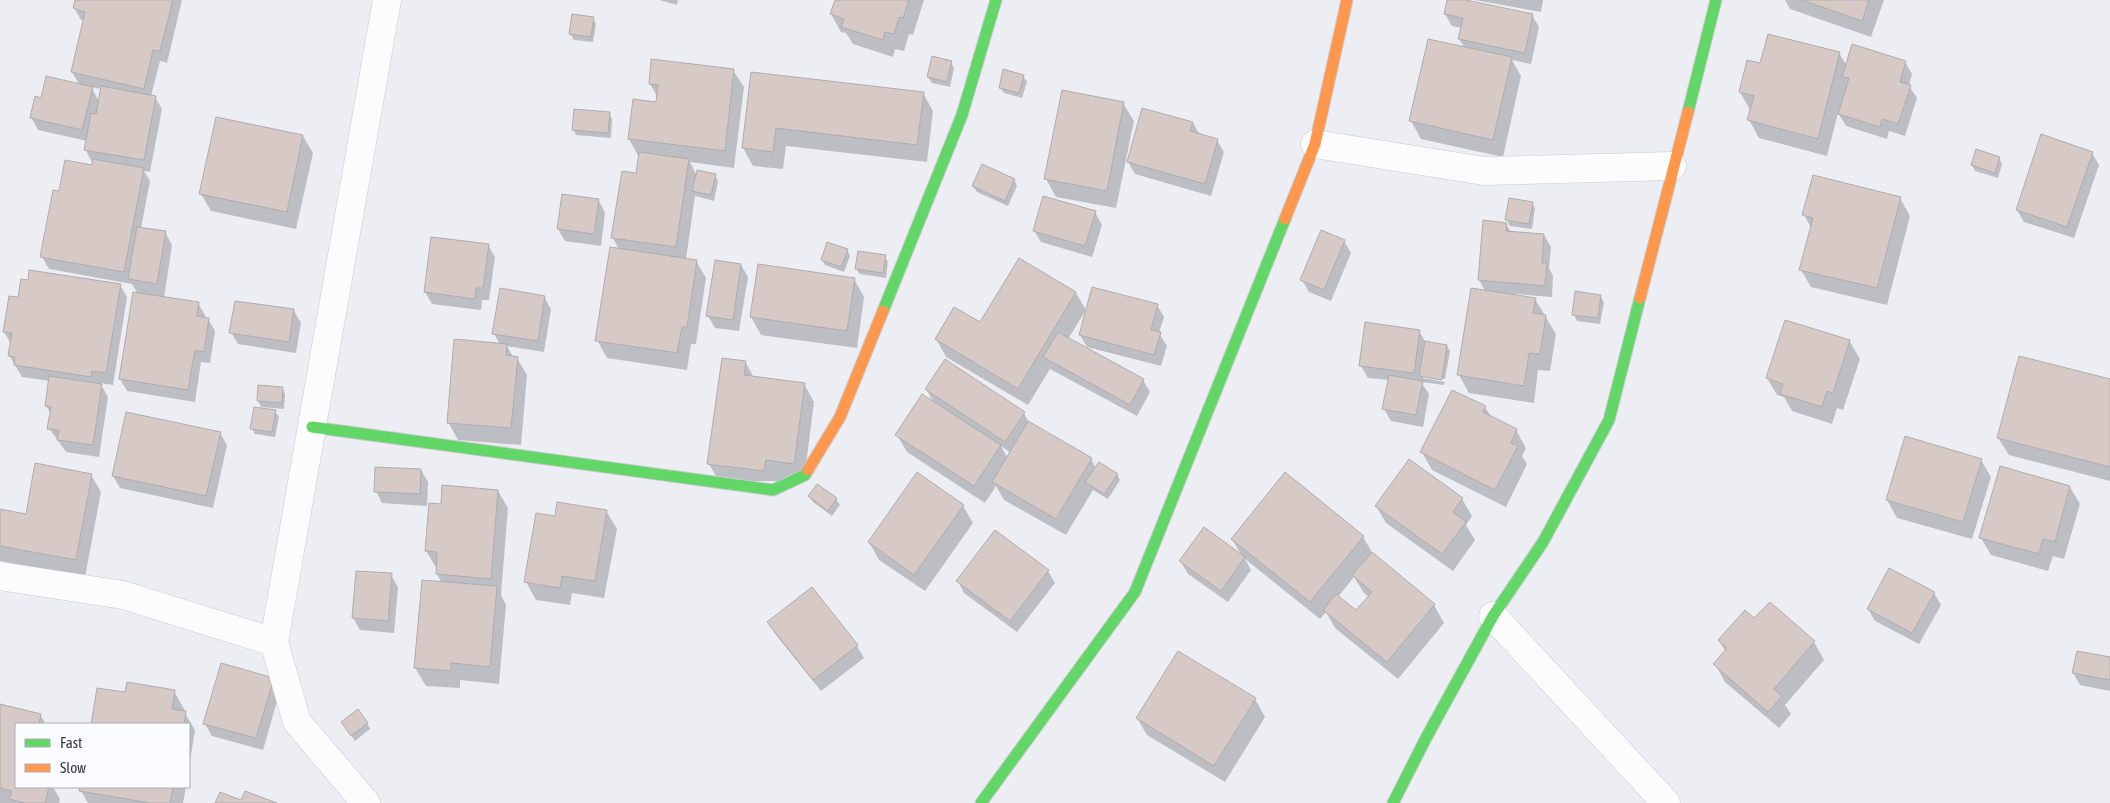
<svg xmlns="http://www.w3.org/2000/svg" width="2110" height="803" viewBox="0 0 2110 803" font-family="'Asap Condensed',sans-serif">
<rect width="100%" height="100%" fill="#edeef4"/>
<!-- shadow -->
<g fill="#0003" fill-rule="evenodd">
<path d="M76 0H182L167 63 160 61 151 96 155 97 162 109 150 172 144 171 150 181 141 228 165 232 172 245 164 298 198 303 205 315V318L208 319 215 331 210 363 201 362 195 402 127 391 120 379 138 294 132 284 49 269 42 257 60 192 93 167 94 162H92L85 149 87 141 38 130 31 117 41 99 80 86 72 72 84 21 81 20 74 8ZM91 87 101 89 99 101Z"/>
<polygon points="659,0 678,0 677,5"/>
<polygon points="836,0 924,0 913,35 909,34 904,51 895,49 893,57 853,44 846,33 841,32 831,14"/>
<polygon points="1448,0 1460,0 1532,15 1539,27 1531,64 1512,60 1521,76 1503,157 1421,139 1411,121 1465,48 1459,39 1462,28 1452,26 1445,14"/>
<polygon points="1475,0 1543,0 1541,12"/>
<polygon points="1785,0 1884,0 1871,37 1790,9"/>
<polygon points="593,18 596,24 593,42 574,40 570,34"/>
<polygon points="1839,53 1847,66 1905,62 1912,74 1909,86 1917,98 1905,136 1889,131 1887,139 1846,126 1838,113 1827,156 1759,138 1749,120 1750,110 1740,92 1761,64"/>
<polygon points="951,62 954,68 950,87 932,83 928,77"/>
<polygon points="733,70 744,87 734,168 690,162 697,176 715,175 718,181 714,201 695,196 686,259 696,261 706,278 696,344 691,344 687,370 607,358 597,340 619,250 613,238 637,174 639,157 629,139 657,103 658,98 650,84"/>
<polygon points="752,74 923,93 933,111 927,162 786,146 783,169 753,166 743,148"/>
<polygon points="1023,76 1027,82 1022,98 1004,93 1000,87"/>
<polygon points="1123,103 1134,121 1116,208 1056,197 1046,179"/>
<polygon points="609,113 612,119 611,138 576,135 573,129"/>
<polygon points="1193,123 1200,135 1217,140 1224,152 1211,196 1135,174 1128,162"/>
<polygon points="303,136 313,153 296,229 211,211 201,194"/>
<polygon points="2092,153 2099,165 2074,238 2024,222 2017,210"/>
<polygon points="1999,158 2002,164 1998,178 1975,171 1972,165"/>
<polygon points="1014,180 1017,186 1008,206 977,192 973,186"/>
<polygon points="1900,198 1910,216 1887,305 1811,287 1801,270 1811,228 1804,215"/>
<polygon points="599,201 605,213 601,246 565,241 558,229"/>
<polygon points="1532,203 1535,208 1532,229 1510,226 1507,220"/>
<polygon points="1095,212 1102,225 1092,257 1041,242 1034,230"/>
<polygon points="1506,224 1511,232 1544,235 1551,247 1549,268 1553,276 1552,297 1516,294 1516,296 1535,299 1556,334 1550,371 1538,370 1534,403 1469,393 1459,375 1486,292 1479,280"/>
<polygon points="1344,241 1351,253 1331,301 1309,292 1302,280"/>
<polygon points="488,245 495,257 489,300 482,300 481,310 432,304 425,292"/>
<polygon points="847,250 850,256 844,272 825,265 822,260"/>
<polygon points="885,257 888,262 886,278 860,274 856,269"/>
<polygon points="741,265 748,277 739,331 715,328 708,316"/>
<polygon points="854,279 864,297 857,348 761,335 751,317"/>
<polygon points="120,285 127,297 113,385 100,383 108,397 99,457 66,452 49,428 51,414 46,406 50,381 22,377 9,355 11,344 4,332 10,297 19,299"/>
<polygon points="1076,293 1086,310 1068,339 1143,380 1150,392 1137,416 1050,369 1028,405 946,357 936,339"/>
<polygon points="1600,296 1604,302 1600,324 1577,321 1574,315"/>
<polygon points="544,297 551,309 544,352 507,346 513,357 517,358 527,375 521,445 458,440 448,422 500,345 494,333"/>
<polygon points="1157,305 1164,317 1159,333 1167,346 1161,366 1087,347 1080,335"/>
<polygon points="294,311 301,323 296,353 238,344 231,332"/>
<polygon points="1786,321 1850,342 1860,359 1843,410 1837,408 1832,424 1792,411 1784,397 1777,395 1767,378"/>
<polygon points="1419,331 1426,343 1447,346 1450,351 1445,379 1423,376 1423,378 1445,382 1444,385 1421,382 1429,394 1423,427 1391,421 1384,409 1389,380 1368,378 1361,366"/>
<polygon points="746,363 754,378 804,384 814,402 804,481 719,481 709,464"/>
<polygon points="2110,380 2110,481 2009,455 1998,438"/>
<polygon points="282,388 285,394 284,409 261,407 258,401"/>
<path d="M926 389 1024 413 1029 423 1091 459 1096 468 1117 474 1120 480 1108 499 1093 490 1066 535 1004 500 996 486 985 503 907 452 897 435 934 403ZM1001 446 1011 453 1008 459Z"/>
<polygon points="1485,407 1491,417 1516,430 1526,448 1522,456 1527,464 1506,507 1432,470 1422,452"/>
<polygon points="275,412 279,417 275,437 255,434 252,429"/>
<polygon points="220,433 227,445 213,508 120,488 113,476"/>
<polygon points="1981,460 1991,477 1972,539 1897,518 1887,500"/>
<polygon points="421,470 428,482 427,506 382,503 376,491"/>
<polygon points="91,475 101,492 85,577 0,561 0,510 27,515"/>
<polygon points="818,486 836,499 840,505 832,516 813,502 810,497"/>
<polygon points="2070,487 2080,504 2064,559 2053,556 2048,571 1991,555 1981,538"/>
<polygon points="498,491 508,508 501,595 506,605 499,684 460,680 460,688 426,686 415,668 442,583 437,574 437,569 426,551 442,506"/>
<polygon points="1462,499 1472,516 1466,525 1475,540 1453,571 1386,523 1376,506"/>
<polygon points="963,506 973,523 925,591 879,560 869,542"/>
<polygon points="606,511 617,529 604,598 572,593 570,605 536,600 526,582 556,518"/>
<path d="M1363 537 1373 554 1434 605 1444 623 1398 679 1335 628 1326 612 1320 619 1245 559 1251 570 1228 602 1188 574 1181 562 1242 556 1232 539ZM1354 577 1364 593 1369 597 1356 612 1338 597Z"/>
<polygon points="1048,571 1055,583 1017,632 964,593 958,581"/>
<polygon points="391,575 398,587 394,633 360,630 353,618"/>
<polygon points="812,589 857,646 864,658 821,691 776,635 769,623"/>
<polygon points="1934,593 1941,605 1919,644 1875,621 1868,609"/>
<polygon points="1770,604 1814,642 1824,660 1785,705 1791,714 1779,728 1725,682 1715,664 1726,652 1719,641 1755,620"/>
<polygon points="2110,659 2110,691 2080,685 2073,673"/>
<polygon points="273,679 280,691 263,750 212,736 205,724"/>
<polygon points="98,689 126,694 174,691 184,709 184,712 195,730 189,767 189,724 92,724"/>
<polygon points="1255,699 1265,717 1225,782 1147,735 1137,718"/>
<polygon points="0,705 40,715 46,724 16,724 16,787 53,787 60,799 59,803 0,803"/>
<polygon points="367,723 370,729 355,741 346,728"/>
<polygon points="81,787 186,787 183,803 88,803 81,791"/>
</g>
<!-- building -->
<g fill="#d6c9c6" stroke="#aeadae">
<polygon points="75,0 173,0 160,51 153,50 144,89 71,72 85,12 73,8"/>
<polygon points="835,0 909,0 903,18 899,17 894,34 885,32 883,40 841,27 844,19 830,14"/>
<polygon points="1447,0 1466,0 1533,14 1525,53 1458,39 1463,18 1444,14"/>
<polygon points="1802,0 1869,0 1862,21"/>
<polygon points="572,14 594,17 591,37 569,34"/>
<polygon points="1768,34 1840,52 1818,139 1747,120 1754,96 1739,92 1747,60 1760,63"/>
<polygon points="1428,39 1512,57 1493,140 1409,121"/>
<polygon points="1852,44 1906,61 1900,82 1911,85 1898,124 1882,119 1880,127 1838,114 1849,78 1842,77"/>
<polygon points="932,56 952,61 947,82 927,77"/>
<polygon points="651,59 734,69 725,151 628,139 633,99 656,102 658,85 649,84"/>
<polygon points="1003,69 1024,75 1019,93 999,88"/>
<polygon points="751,72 924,92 917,145 776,128 773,152 742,148"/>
<polygon points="46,76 93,87 82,130 30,118 35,96 41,98"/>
<polygon points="101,86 156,96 144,160 84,150 91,113 96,114"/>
<polygon points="1062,90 1124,102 1107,191 1044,179"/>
<polygon points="1142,108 1193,122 1190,131 1218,139 1205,184 1127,162"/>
<polygon points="574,109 610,112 608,133 572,130"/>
<polygon points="216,117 303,135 287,212 199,194"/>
<polygon points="2041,134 2093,152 2067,227 2016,210"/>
<polygon points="1976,149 2000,157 1995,173 1971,165"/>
<polygon points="639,152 689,159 676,247 611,238 622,171 636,173"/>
<polygon points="93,159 144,168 124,272 40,257 53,190 59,191 65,160 92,165"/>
<polygon points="982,164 1015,179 1005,201 972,186"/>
<polygon points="697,170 716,174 711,195 692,191"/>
<polygon points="1813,175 1901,197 1877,288 1799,270 1813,218 1802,215"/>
<polygon points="562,194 599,199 594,234 557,229"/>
<polygon points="1043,196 1096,211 1085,246 1033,231"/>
<polygon points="1509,198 1533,202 1529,224 1505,220"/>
<polygon points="1483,220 1507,223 1506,231 1544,234 1542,263 1547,263 1545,286 1478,280"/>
<polygon points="137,227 166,231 157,284 128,279"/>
<polygon points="1321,230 1345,240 1324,290 1300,280"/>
<polygon points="431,237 489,244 483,288 476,288 475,299 424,292"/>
<polygon points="827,242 848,249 841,267 821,260"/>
<polygon points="610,247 697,260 687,327 682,327 677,353 595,341"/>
<polygon points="858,251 886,255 883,273 855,269"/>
<polygon points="1019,258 1076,292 1018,389 935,339 954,307 980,322"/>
<polygon points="715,260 741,264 733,320 706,316"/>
<polygon points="758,264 855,278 847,331 750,317"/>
<polygon points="29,270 121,284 106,373 92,371 91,377 14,365 15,357 8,356 12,333 3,332 9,296 18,297 21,279 28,280"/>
<polygon points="1092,287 1158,304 1151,330 1161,332 1154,355 1079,335"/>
<polygon points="500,288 545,296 538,341 492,334"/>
<polygon points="1471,288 1536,298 1533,313 1546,315 1540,354 1529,353 1524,386 1457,375"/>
<polygon points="1575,291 1601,295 1598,318 1572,315"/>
<polygon points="133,292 199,302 197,316 209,318 204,352 195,350 188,390 119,379"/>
<polygon points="235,301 294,309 289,342 229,333"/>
<polygon points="1785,320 1850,340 1833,393 1827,391 1822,407 1780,394 1783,384 1766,378"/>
<polygon points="1365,322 1420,330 1414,373 1359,366"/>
<polygon points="1058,332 1144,379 1130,405 1043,357"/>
<polygon points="454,339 507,344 506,355 518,357 511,428 447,423"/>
<polygon points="1425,341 1447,345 1442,380 1419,376"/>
<polygon points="2019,356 2110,379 2110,467 1997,438"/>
<polygon points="722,358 746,361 744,375 805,383 794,464 766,460 764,471 707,464"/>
<polygon points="945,359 1025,412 1005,442 925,389"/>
<polygon points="1389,375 1423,381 1416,415 1382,409"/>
<polygon points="49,376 102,384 93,445 57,440 59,430 47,429 51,407 45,406"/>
<polygon points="258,385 283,387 282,403 257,401"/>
<polygon points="1452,390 1486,406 1483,412 1517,429 1511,443 1518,446 1495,490 1420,452"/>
<polygon points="922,394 1001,445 974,486 895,435"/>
<polygon points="254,407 276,410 272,432 250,429"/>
<polygon points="126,412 221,432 206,496 112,476"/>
<polygon points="1028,421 1092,458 1056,519 992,482"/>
<polygon points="1905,436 1982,459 1963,522 1886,500"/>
<polygon points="1409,459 1463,498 1453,512 1466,522 1442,554 1375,506"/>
<polygon points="1099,462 1118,474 1104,494 1085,482"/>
<polygon points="35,463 92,474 76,560 0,546 0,509 26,514"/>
<polygon points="2000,466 2070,486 2055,542 2043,539 2039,554 1979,538"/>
<polygon points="375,467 421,469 420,494 374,492"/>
<polygon points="917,472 964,505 914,575 868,542"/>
<polygon points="1285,472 1364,536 1310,602 1231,539"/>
<polygon points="817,484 837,498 828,511 808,496"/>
<polygon points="442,485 498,490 491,579 436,574 437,552 425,551 429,503 441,504"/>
<polygon points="557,502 607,510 595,581 562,576 560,588 524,582 536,513 555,516"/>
<polygon points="1204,527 1245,557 1221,591 1179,561"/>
<polygon points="995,530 1049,570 1010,621 956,581"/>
<polygon points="1372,552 1435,604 1387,662 1323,610 1336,594 1356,610 1372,592 1352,575"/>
<polygon points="1889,568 1935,592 1912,633 1867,609"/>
<polygon points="356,571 392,573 388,621 352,618"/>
<polygon points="422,580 497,586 490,667 451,663 451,671 414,668"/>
<polygon points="812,587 858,645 813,680 767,622"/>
<polygon points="1770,602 1815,641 1774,689 1782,696 1768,712 1713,664 1727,648 1718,640 1745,610 1754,618"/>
<polygon points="1178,651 1256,698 1214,766 1136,718"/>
<polygon points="2077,651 2110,657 2110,680 2072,673"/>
<polygon points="221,663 274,678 256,738 203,724"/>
<polygon points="127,682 175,690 172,709 186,711 184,724 91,724 97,688 125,692"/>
<polygon points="0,704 41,714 39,724 16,724 16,787 49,787 45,803 25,803 9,799 12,791 0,788"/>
<polygon points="358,709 368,723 351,736 341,722"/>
<polygon points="80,787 173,787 170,803 151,803 79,791"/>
<polygon points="245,791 277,803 215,803 220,792 241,800"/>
</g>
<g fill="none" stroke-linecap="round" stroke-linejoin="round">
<!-- street casing -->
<g stroke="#c9cacf" stroke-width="29">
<g id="street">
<polyline points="1315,144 1484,171 1672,166"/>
<polyline points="0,576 123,595 274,642"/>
<polyline points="1493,616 1666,803"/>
<polyline points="366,803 297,722 274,642 387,0"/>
</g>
</g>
<!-- fast casing -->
<g stroke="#c9cacf" stroke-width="13">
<g id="fast">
<polyline points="1688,112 1716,0"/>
<polyline points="883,311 962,115 996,0"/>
<polyline points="312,427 773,490 805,475 808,470"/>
<polyline points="981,803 1135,592 1285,219"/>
<polyline points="1393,803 1426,738 1493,616 1543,542 1609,420 1640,298"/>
</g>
</g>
<!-- slow casing -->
<g stroke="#c9cacf" stroke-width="13">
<g id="slow">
<polyline points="1285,219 1315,144 1347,0"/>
<polyline points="1640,298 1688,112"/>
<polyline points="808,470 840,417 883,311"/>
</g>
</g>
<!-- street -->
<use href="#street" stroke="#fcfcfd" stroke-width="28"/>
<!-- fast -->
<use href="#fast" stroke="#63d668" stroke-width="11"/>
<!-- slow -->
<use href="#slow" stroke="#ff974d" stroke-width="11"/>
</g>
<!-- legend -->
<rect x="15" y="723" width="175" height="65" fill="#fafbff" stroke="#acadb1"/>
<rect x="25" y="739" width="25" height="8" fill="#63d668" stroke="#acadb1"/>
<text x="60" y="748" font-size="15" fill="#36383b">Fast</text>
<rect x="25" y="764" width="25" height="8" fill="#ff974d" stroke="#acadb1"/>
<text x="60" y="773" font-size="15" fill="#36383b">Slow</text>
</svg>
